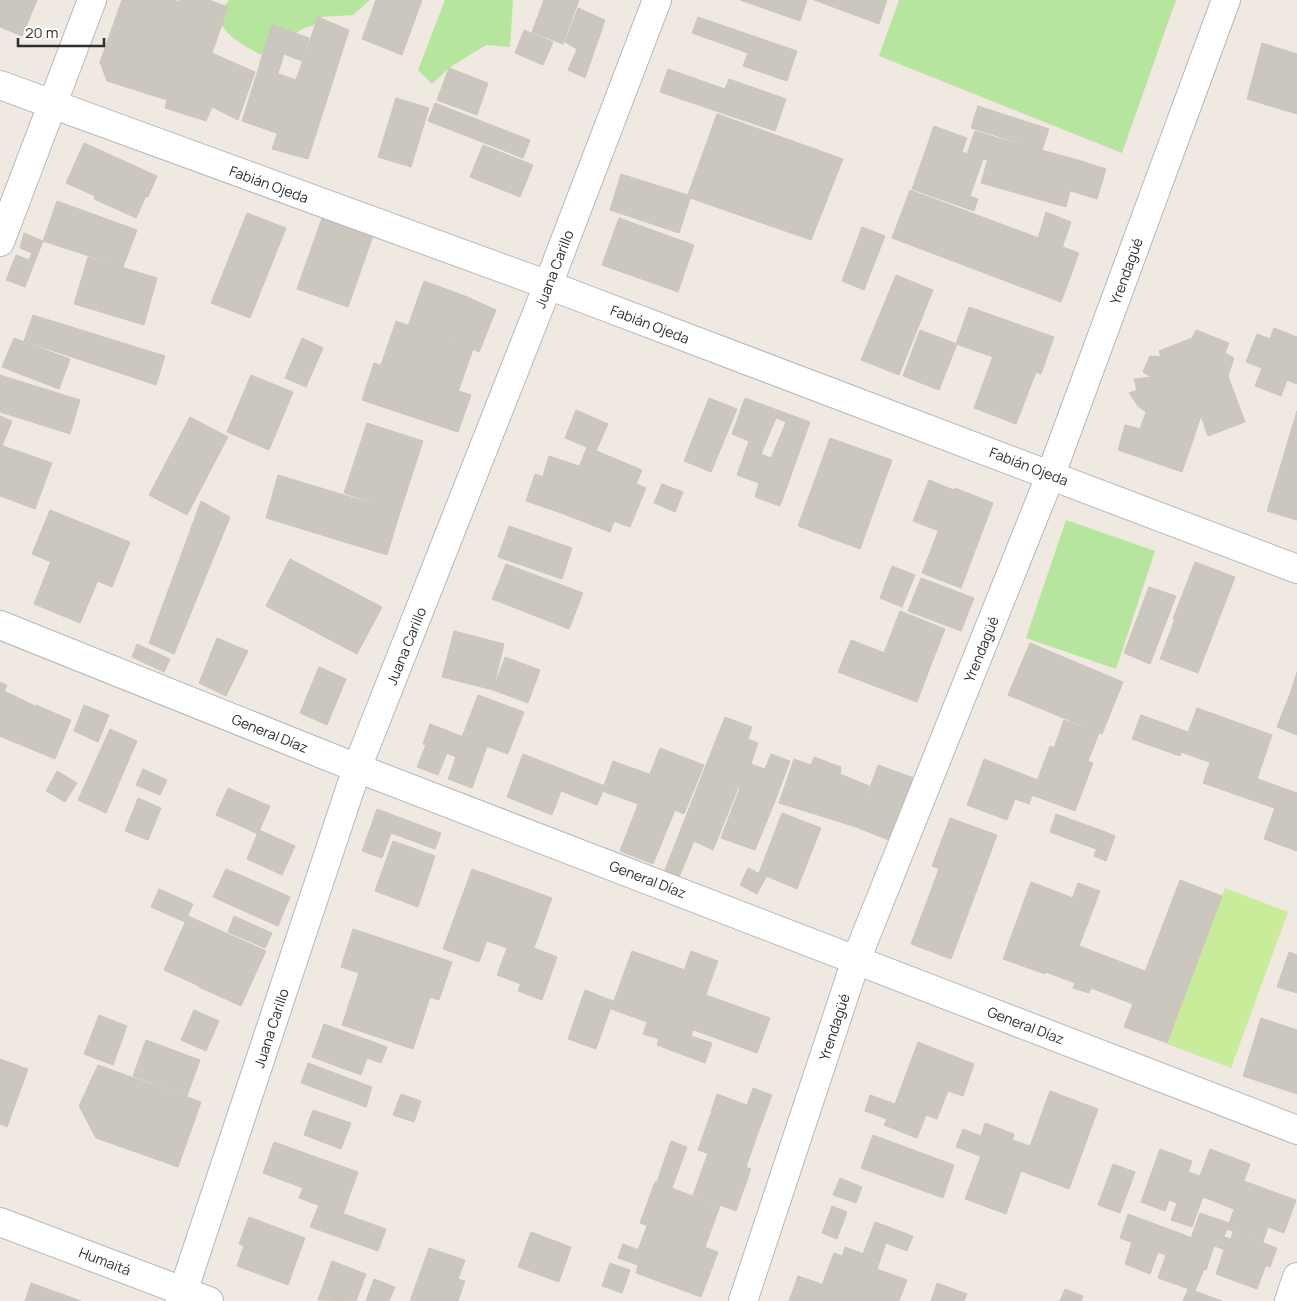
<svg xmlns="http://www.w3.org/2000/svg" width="1297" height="1301" viewBox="0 0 1297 1301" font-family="Manrope,sans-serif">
<rect width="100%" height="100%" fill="#efe9e1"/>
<!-- green -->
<g fill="#b6e59e">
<path d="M229 0H370L353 15 320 17 327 21 304 28 261 55C245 46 222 35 218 15Z"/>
<polygon points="445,0 513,0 510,47 486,45 449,68 432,84 418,70"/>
<polygon points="899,0 1176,0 1122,153 879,56"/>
<polygon points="1066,520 1155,551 1116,669 1026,638"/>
</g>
<!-- pitch -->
<polygon fill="#c9ec9a" points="1225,888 1288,912 1231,1068 1167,1044"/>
<!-- building -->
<g fill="#cbc7bf" stroke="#cbc5ba" fill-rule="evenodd">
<polygon points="0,0 37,0 22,36 0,27"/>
<polygon points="122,0 174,0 179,2 179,0 209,0 228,7 212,53 255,72 238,120 212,107 206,121 165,108 167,100 107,81 100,62"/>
<polygon points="376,0 422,0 402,55 362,39"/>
<polygon points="544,0 579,0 563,44 532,32"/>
<polygon points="740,0 807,0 800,21"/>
<polygon points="814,0 887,0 879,24"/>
<polygon points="578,8 605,20 585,78 568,70 577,49 565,42"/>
<polygon points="318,17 349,30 308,159 272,149"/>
<polygon points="698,17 797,51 787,81 743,66 748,53 692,33"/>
<polygon points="272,25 309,38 302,61 284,54 278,73 259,66"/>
<polygon points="524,30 553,42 543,65 515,53"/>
<polygon points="1262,43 1297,54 1297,114 1247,99"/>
<polygon points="259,67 296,80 279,134 242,121"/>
<polygon points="449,68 488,83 477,115 437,100"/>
<polygon points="668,69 725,89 729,79 786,99 775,131 660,92"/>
<polygon points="396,98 429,108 411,167 378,157"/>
<polygon points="435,103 530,140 523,158 428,121"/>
<polygon points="978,106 1049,129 1042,150 971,128"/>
<polygon points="717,114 843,159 811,240 687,197"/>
<polygon points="934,126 967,138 962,152 983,159 970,196 978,199 974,211 912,189"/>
<polygon points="975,131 994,137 987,160 967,154"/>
<polygon points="994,137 1078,160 1066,207 981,183"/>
<polygon points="84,143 157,176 148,197 103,177 95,196 66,183"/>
<polygon points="483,145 533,165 520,197 470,177"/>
<polygon points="1078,160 1106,169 1097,199 1071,191"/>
<polygon points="621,174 691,196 679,233 610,210"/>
<polygon points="103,177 146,196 136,218 94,199"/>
<polygon points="910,190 1079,253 1061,302 892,238"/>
<polygon points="57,201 137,230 123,267 43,241"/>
<polygon points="1046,212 1071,222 1062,248 1038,238"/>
<polygon points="247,213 286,228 250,318 211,303"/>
<polygon points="322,218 373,236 348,307 297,289"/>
<polygon points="619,218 694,245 678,292 602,265"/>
<polygon points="862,227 885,236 864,290 842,281"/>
<polygon points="24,233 43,241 25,287 6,280 16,255 29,260 32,253 20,248"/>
<polygon points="88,257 157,278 144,325 74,304"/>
<polygon points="896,275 933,290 899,375 861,360"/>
<polygon points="424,281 465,296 449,340 408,326"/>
<polygon points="465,296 496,310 479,352 447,338"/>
<polygon points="969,307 1054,337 1041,374 956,344"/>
<polygon points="33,315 165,356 156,385 24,341"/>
<polygon points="396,321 473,349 458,392 381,365"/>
<polygon points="1274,328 1297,337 1297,384 1287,380 1281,396 1255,386 1262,368 1246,362 1257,334 1270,339"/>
<polygon points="920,330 957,344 939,390 903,376"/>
<polygon points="1196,330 1229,343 1225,353 1234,358 1228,376 1245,422 1208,436 1201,416 1182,472 1118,450 1125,425 1140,429 1146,412 1138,406 1129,393 1137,390 1134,379 1152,377 1143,372 1150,356 1161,357 1159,351 1192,338"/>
<polygon points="14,338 70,359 59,389 2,367"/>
<polygon points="302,338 323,348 306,387 285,378"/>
<polygon points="993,356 1036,372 1016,424 974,408"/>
<polygon points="374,363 471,395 458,432 362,400"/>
<polygon points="0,375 80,400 70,434 0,412"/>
<polygon points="251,375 293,392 269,450 227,432"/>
<polygon points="709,398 737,409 711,472 684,461"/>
<path d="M745 398 810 422 780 506 755 497 759 483 737 475 749 441 732 434ZM776 418 786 422 771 458 761 454Z"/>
<polygon points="576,410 608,424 596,451 565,438"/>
<polygon points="1297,411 1297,520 1267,511"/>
<polygon points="0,416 12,421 2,446 0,445"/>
<polygon points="190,417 228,437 187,515 149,495"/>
<polygon points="367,423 423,441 400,512 344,493"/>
<polygon points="830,438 892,460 860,549 798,526"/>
<polygon points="0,445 52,463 35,509 0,496"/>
<polygon points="587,447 642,470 636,484 646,488 630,527 614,521 620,506 571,487"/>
<polygon points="549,456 579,466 571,487 543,476"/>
<polygon points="535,474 571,487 561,513 526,501"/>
<polygon points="278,475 400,512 387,555 266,518"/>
<polygon points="929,480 954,490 939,531 913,521"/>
<polygon points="662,484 683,492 675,512 654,503"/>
<polygon points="571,487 620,506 610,532 561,513"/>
<polygon points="955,488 993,503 961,588 922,573"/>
<polygon points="201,501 230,517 174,654 149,643"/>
<polygon points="50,510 130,542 112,587 32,554"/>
<polygon points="509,526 572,548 562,579 498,557"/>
<polygon points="290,559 382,607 357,654 266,606"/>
<polygon points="51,561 98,580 80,623 34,604"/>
<polygon points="1195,562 1235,577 1213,634 1173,619"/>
<polygon points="506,564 583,593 569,629 492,599"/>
<polygon points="892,566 915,575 902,607 880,598"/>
<polygon points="921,578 974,598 961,631 908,611"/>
<polygon points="1149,587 1176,596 1150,664 1124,653"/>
<polygon points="900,611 945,629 929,670 884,653"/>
<polygon points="1175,619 1213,634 1198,673 1160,659"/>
<polygon points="454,631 504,644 493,690 442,677"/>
<polygon points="217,638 248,651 226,696 199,683"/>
<polygon points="851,640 929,670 917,702 838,672"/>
<polygon points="1030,643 1123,682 1102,734 1008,695"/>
<polygon points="137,644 170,659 164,672 132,657"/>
<polygon points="505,657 540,670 528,703 493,690"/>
<polygon points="319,667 346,679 327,725 300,713"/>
<polygon points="1297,672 1297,693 1291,691"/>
<polygon points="0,682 7,685 0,701"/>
<polygon points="4,691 35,706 18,744 0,736 0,701"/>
<polygon points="1291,691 1297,693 1297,735 1277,727"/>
<polygon points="478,695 524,712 508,754 462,737"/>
<polygon points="36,705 71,720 55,759 19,744"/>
<polygon points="84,705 109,715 98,742 74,731"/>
<polygon points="1197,708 1272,735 1257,779 1181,752"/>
<polygon points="1141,715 1188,732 1180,756 1132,739"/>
<polygon points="725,717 752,727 748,739 758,743 751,764 765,769 771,754 790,761 775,801 703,773"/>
<polygon points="1064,720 1099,733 1088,761 1054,748"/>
<polygon points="430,724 487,746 480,766 423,744"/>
<polygon points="110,729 137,741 106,813 78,800"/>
<polygon points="426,745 447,753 438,775 417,767"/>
<polygon points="1050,746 1093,763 1075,811 1032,795"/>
<polygon points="660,748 704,765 684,814 675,810 653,864 620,851"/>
<polygon points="523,754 605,786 597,805 561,791 552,815 507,797"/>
<polygon points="456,757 480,766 472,788 448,779"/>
<polygon points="814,757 841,767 840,774 869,786 856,827 779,803 794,759 811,765"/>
<polygon points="984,759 1038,780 1029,804 975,784"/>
<polygon points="613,761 649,774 638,804 602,791"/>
<polygon points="1210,762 1297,793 1297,816 1203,783"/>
<polygon points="878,765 914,778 891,841 856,827"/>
<polygon points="143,769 167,780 160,795 136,785"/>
<polygon points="57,771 77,783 65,802 46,791"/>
<polygon points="703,773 738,788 713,850 694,841 679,877 665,870"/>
<polygon points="975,784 1015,799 1007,820 967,805"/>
<polygon points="228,788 270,806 258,834 216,815"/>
<polygon points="740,788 775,801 755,850 721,838"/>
<polygon points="138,798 161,808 148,840 125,831"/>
<polygon points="1275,808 1297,816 1297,851 1264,839"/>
<polygon points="377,809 441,833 435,849 391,833 382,858 362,851"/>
<polygon points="782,813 821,828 797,889 759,873"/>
<polygon points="1056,814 1103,831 1096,849 1050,832"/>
<polygon points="950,818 997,835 979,884 932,866"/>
<polygon points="259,830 295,846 282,875 247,859"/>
<polygon points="1103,831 1115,836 1106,861 1094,856"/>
<polygon points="393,841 435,856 418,907 375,891"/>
<polygon points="748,868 766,877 757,894 740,885"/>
<polygon points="226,869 268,887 255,916 213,897"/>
<polygon points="472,869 508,882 479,962 443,949"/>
<polygon points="939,869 979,884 951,959 911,944"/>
<polygon points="1180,880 1222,896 1167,1043 1124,1027"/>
<polygon points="508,882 552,898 521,984 497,975 507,948 487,941"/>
<polygon points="1031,882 1073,898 1045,974 1003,959"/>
<polygon points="1078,883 1100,891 1079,946 1145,971 1133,1004 1091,988 1089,993 1073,988 1075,983 1046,972"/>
<polygon points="268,887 290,897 278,926 255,916"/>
<polygon points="159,889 193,904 185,922 151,907"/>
<polygon points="188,916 266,951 254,977 212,958 199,986 164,970"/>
<polygon points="234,916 272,933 265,948 228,932"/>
<polygon points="353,929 452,962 439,1000 341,967"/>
<polygon points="534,948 557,957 542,1000 518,991"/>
<polygon points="632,951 668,964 647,1022 611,1009"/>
<polygon points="691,951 718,961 691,1036 712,1043 705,1063 657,1045"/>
<polygon points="1289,952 1297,955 1297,993 1277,987"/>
<polygon points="212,958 254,977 241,1006 199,987"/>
<polygon points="668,964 685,970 659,1039 643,1034"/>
<polygon points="359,973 430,997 413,1049 342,1025"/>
<polygon points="585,990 613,1001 596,1049 568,1039"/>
<polygon points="706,995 770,1018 757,1053 694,1030"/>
<polygon points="194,1010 219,1021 206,1051 181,1040"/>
<polygon points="99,1015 127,1026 113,1065 84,1054"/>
<polygon points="1261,1018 1297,1030 1297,1094 1243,1076"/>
<polygon points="324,1024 387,1047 381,1063 367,1058 361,1075 312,1057"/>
<polygon points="146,1040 200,1060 187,1096 133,1076"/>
<polygon points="918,1042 974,1064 963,1096 948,1091 937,1119 895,1104"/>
<polygon points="0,1059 28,1069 7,1127 0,1124"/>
<polygon points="308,1063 372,1087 366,1107 301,1083"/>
<polygon points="98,1065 201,1102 178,1167 96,1138 79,1106"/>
<polygon points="753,1088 772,1095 759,1130 711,1112 717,1094 747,1105"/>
<polygon points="1050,1091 1098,1109 1069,1189 1021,1171"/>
<polygon points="401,1094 421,1101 414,1122 393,1115"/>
<polygon points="870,1095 926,1115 917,1138 884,1125 887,1119 865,1111"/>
<polygon points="313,1110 351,1123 341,1149 304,1135"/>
<polygon points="711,1113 759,1130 746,1167 698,1150"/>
<polygon points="985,1123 1014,1134 1012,1140 1030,1146 1021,1171 956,1147 963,1129 981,1136"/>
<polygon points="873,1135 954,1165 943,1198 861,1168"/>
<polygon points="671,1141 687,1147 672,1188 657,1182"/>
<polygon points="274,1142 358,1172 343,1214 299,1198 303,1188 263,1173"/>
<polygon points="1160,1149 1192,1161 1177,1203 1169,1200 1165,1211 1141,1202"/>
<polygon points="1210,1149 1250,1164 1234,1209 1203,1197 1192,1227 1171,1220 1188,1172 1200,1176"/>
<polygon points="708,1153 751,1169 736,1211 693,1195"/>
<polygon points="981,1156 1021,1171 1006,1214 965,1199"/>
<polygon points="1113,1164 1135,1172 1120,1213 1098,1205"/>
<polygon points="840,1178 862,1187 856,1203 833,1195"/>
<polygon points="1244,1181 1296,1200 1284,1233 1268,1227 1263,1242 1227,1229"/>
<polygon points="655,1182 720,1206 705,1247 640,1223"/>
<polygon points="319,1205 386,1229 378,1251 310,1227"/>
<polygon points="832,1206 847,1212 837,1239 822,1233"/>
<polygon points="1200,1213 1229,1223 1220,1248 1191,1238"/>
<polygon points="1128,1214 1214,1246 1206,1270 1120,1238"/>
<polygon points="249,1217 305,1238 295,1265 239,1244"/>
<polygon points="875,1222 913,1236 907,1251 886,1243 880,1260 863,1254"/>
<polygon points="647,1226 718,1252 709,1276 638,1250"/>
<polygon points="531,1232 571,1247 559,1282 518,1267"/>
<polygon points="1233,1232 1277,1248 1270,1267 1220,1248 1224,1237 1231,1239"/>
<polygon points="1132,1242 1158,1252 1150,1274 1125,1264"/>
<polygon points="623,1244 709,1276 701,1297 636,1273 638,1265 618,1258"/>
<polygon points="244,1246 295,1265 288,1285 237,1266"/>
<polygon points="845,1247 880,1260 877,1269 907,1280 899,1301 867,1301 822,1285 834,1253 842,1256"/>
<polygon points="429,1248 465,1260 458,1279 465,1281 458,1301 410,1301"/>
<polygon points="1224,1250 1266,1265 1257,1289 1216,1274"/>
<polygon points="1166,1255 1204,1269 1195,1291 1158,1278"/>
<polygon points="332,1261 366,1274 356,1301 318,1300"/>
<polygon points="610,1263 630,1270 622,1293 602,1286"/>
<polygon points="798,1276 819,1283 813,1301 789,1301"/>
<polygon points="374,1279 395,1287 389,1301 366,1301"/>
<polygon points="31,1283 81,1301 25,1301"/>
<polygon points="819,1283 822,1285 867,1301 813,1301"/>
<polygon points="937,1283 967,1294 964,1301 931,1301"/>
<polygon points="1065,1289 1083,1296 1081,1301 1060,1301"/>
<polygon points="1188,1289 1195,1291 1222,1301 1183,1301"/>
</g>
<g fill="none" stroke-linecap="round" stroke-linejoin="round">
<!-- minor casing -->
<g stroke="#b4b7c1" stroke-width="30">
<g id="minor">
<polyline points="0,85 548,285 1297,569"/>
<polyline points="0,242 92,0"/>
<polyline points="0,625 357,768 1297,1130"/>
<polyline points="0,1222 209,1301"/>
<polyline points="180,1301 357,768 548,285 657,0"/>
<polyline points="743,1301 856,960 1051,474 1226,0"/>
<polyline points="1289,1301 1297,1277"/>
</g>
</g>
<!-- minor -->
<use href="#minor" stroke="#fff" stroke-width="28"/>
</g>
<g text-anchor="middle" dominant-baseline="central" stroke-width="4" stroke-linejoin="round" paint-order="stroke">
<!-- street labels -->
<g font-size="14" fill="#2e2e2e" stroke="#fff">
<text transform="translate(269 184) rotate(20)">Fabián Ojeda</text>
<text transform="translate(554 269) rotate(-69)">Juana Carillo</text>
<text transform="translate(1126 271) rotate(-70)">Yrendagüé</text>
<text transform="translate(650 324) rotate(21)">Fabián Ojeda</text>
<text transform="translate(1029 466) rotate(21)">Fabián Ojeda</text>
<text transform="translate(406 646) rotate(-68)">Juana Carillo</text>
<text transform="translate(981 649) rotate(-68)">Yrendagüé</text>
<text transform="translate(270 733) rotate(22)">General Díaz</text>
<text transform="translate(648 879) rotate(21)">General Díaz</text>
<text transform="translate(1026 1025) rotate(21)">General Díaz</text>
<text transform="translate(834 1027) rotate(-72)">Yrendagüé</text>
<text transform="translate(271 1028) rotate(-72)">Juana Carillo</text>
<text transform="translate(105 1261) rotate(21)">Humaitá</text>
</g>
</g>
<!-- scale -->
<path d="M18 38v8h86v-8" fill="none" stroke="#2e2e2e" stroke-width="2.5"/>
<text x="25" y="38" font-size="15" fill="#2e2e2e" stroke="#ffffff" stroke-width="4" paint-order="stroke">20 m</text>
</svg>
